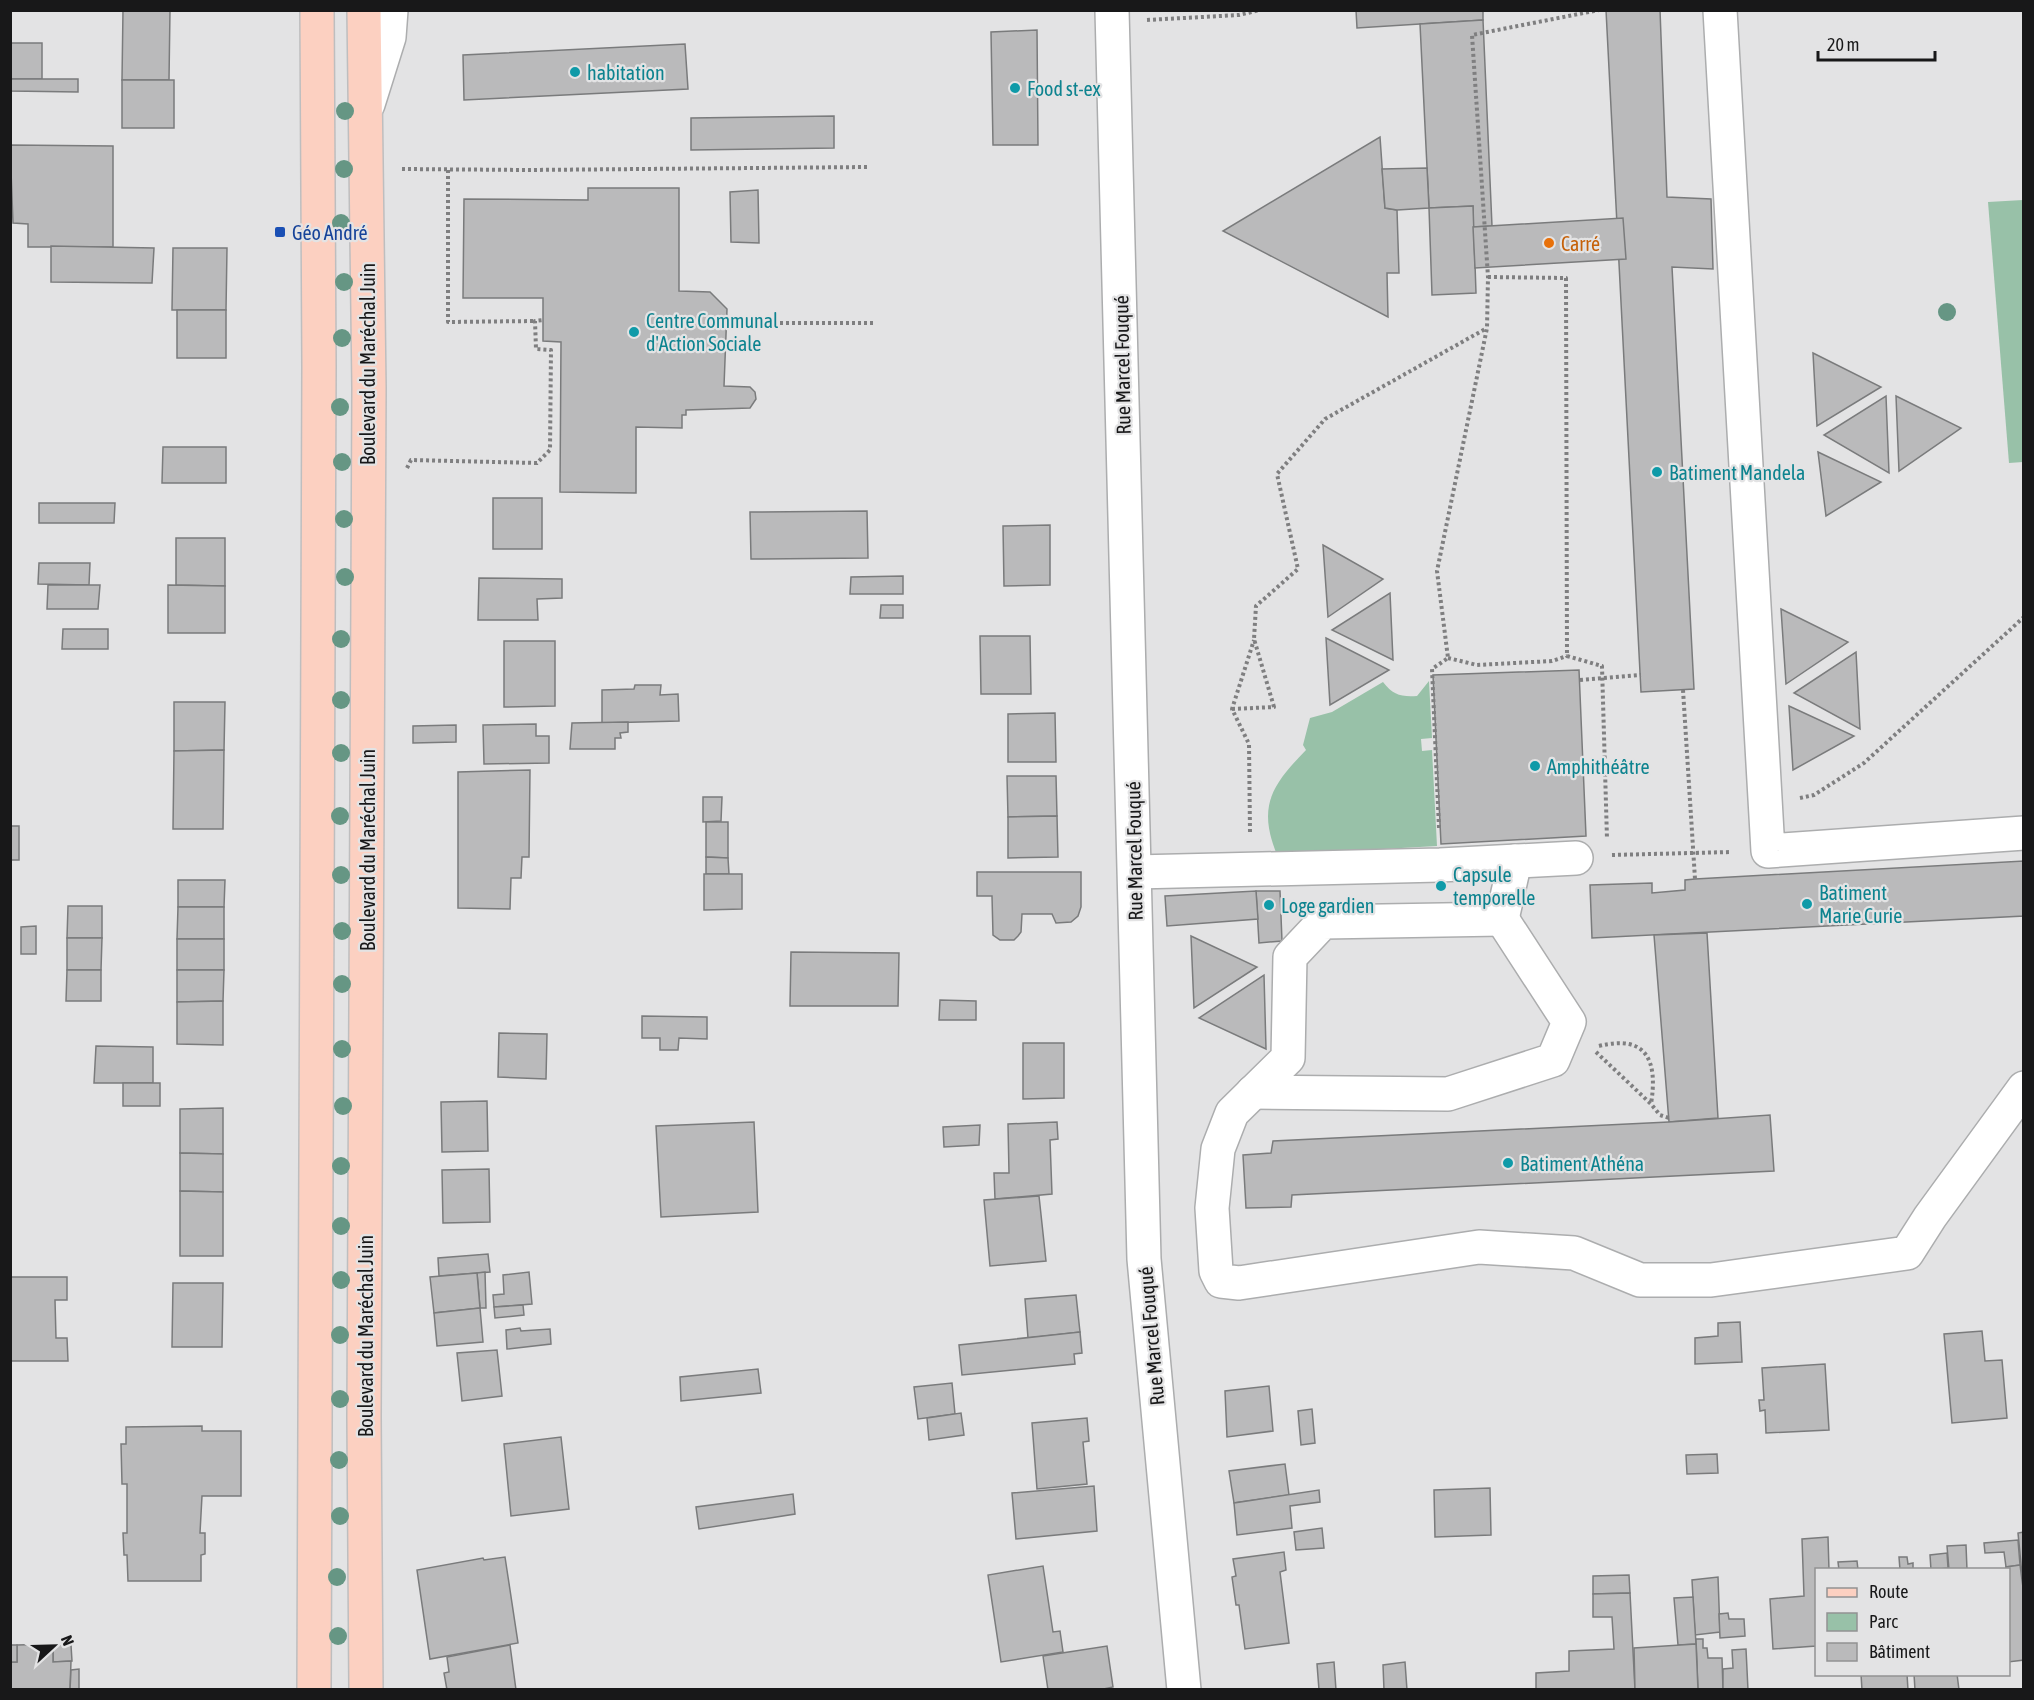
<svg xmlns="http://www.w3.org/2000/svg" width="2034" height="1700" viewBox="0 0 2034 1700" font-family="'Asap Condensed',sans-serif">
<rect width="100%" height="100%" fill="#e3e3e4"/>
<!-- green -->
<g fill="#98c1a8">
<polygon points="2023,200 2023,462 2009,463 1988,202"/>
<path d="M1429 681 1432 738 1421 739 1422 751 1432 750 1437 846 1277 855C1257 806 1272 785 1306 750L1303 745 1310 718 1332 712 1383 682C1393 695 1401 697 1417 696Z"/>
</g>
<!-- building -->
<g fill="#bababb" stroke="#7a7b7c" stroke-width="1.5">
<polygon points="123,10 170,10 169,80 122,80"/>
<polygon points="1356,10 1483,10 1483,20 1357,28"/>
<polygon points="1606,10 1660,10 1667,197 1711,199 1713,269 1672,267 1694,689 1641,692"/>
<polygon points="1483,20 1492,226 1473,227 1473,206 1429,208 1420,24"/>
<polygon points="1037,30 1038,145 993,145 991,32"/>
<rect x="10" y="43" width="32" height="36"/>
<polygon points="685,44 688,89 464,100 463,55"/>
<polygon points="10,79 78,79 78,92 10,91"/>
<rect x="122" y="80" width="52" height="48"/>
<polygon points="834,116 834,148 691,150 691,118"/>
<polygon points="1380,137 1385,208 1397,210 1399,273 1387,273 1388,317 1223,231"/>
<polygon points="10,145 113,146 113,247 28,247 28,224 13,223"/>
<polygon points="1427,168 1429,208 1397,210 1385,208 1382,169"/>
<polygon points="588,188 679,188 679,291 710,292 727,309 724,386 750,387 755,392 756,399 750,408 686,410 686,415 682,415 682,428 636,427 636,493 560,492 561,342 543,341 543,298 463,298 464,199 588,200"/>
<polygon points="758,190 759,243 731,242 730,192"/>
<polygon points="1473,206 1476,293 1432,295 1429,208"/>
<polygon points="1623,218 1626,259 1475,268 1473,227"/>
<polygon points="51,246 154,248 152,283 51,282"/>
<polygon points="173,248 227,248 226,310 172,310"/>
<rect x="177" y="310" width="49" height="48"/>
<polygon points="1813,353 1881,387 1817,426"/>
<polygon points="1886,396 1889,473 1824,435"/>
<polygon points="1896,396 1961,428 1899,471"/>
<polygon points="163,447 226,447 226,483 162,483"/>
<polygon points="1818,452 1881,482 1826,516"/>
<rect x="493" y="498" width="49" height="51"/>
<polygon points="39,503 115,503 114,523 39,523"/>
<polygon points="867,511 868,558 751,559 750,512"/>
<polygon points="1050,525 1050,585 1004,586 1003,526"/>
<polygon points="176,538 225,538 225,586 176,585"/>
<polygon points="1323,545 1383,579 1328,617"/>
<polygon points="39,563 90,563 89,585 38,584"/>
<polygon points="903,576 903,594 850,594 851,577"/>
<polygon points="479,578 562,579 562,598 537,599 538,620 478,620"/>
<polygon points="48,585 100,585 98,609 47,609"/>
<polygon points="168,585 225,586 225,633 168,633"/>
<polygon points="1390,593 1393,660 1332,630"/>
<polygon points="881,605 903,605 903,618 880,618"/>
<polygon points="1781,609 1848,642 1786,684"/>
<polygon points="63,629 108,629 108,649 62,649"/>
<polygon points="980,636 1030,636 1031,694 981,694"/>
<polygon points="1326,638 1389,670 1330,705"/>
<polygon points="504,641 555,641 555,706 504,707"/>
<polygon points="1856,652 1860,729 1794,693"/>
<polygon points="1579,670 1586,836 1441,844 1433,675"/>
<polygon points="635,685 661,685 660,695 678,694 679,721 602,723 602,690 634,689"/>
<polygon points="174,702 225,702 224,750 174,751"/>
<polygon points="1789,706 1854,736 1793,770"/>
<polygon points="1055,713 1056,762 1008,762 1008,714"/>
<polygon points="628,722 628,732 620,733 621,738 615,738 615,749 570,749 572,723"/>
<polygon points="536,724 536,736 549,736 549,763 484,764 483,725"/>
<polygon points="456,725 456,742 413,743 413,726"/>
<polygon points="224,750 223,829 173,829 174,751"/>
<polygon points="530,770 529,857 522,857 521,878 511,878 510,909 458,908 458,772"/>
<polygon points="1007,776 1056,776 1057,816 1008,817"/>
<polygon points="703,797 722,797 721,821 703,822"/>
<polygon points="1057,816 1058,857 1008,858 1008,817"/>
<polygon points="706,822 728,822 728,858 706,857"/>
<rect x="10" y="826" width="9" height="34"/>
<polygon points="706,857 728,858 729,874 706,874"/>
<polygon points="2024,861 2024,916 1592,938 1590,885 1652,883 1652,893 1685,890 1685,880 1695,879"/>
<polygon points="977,872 1081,872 1081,907 1078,916 1071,922 1056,923 1052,914 1022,914 1021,932 1018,936 1014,940 1000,940 993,935 992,896 977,896"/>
<polygon points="704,874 742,874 742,909 704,910"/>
<polygon points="178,880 225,880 224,907 178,907"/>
<polygon points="1256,891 1280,891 1282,941 1259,943"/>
<polygon points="1256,891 1258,919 1167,926 1165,896"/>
<polygon points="68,906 102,906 102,938 67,938"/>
<polygon points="178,907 224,907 224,939 177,939"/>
<polygon points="36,926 36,954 21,954 21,927"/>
<polygon points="1707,933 1718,1118 1669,1122 1654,935"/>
<polygon points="1191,936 1257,967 1194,1008"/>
<polygon points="67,938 102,938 101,970 67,970"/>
<rect x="177" y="939" width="47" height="31"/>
<polygon points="791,952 899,953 898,1006 790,1006"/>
<polygon points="67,970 101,970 101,1001 66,1001"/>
<polygon points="177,970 224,970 223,1001 177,1002"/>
<polygon points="1264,975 1266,1049 1199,1018"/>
<polygon points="940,1000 976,1001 976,1020 939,1020"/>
<polygon points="223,1001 223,1045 177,1044 177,1002"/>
<polygon points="642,1016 707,1017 707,1039 679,1038 678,1050 660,1050 660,1038 642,1038"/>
<polygon points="499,1033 547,1034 546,1079 498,1077"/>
<polygon points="1023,1043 1064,1043 1064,1098 1023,1099"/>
<polygon points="96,1046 153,1047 153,1083 94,1083"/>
<rect x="123" y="1083" width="37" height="23"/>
<polygon points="487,1101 488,1151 442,1152 441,1102"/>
<polygon points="223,1108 223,1154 180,1153 180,1109"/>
<polygon points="1770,1115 1774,1171 1292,1195 1291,1207 1246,1208 1243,1155 1271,1153 1273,1141 1669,1122"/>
<polygon points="754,1122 758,1212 661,1217 656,1126"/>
<polygon points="1057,1122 1058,1139 1050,1140 1052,1194 995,1199 994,1173 1009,1173 1008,1124"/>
<polygon points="980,1125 979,1145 944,1147 943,1127"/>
<polygon points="180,1153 223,1154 223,1192 180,1191"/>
<polygon points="489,1169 490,1222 443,1223 442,1170"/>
<polygon points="180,1191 223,1192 223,1256 180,1256"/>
<polygon points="1039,1196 1046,1261 990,1266 984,1200"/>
<polygon points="488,1254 490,1272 439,1276 438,1258"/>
<polygon points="485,1272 486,1308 480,1308 477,1273"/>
<polygon points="529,1272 532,1304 494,1307 493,1295 504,1294 503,1275"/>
<polygon points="477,1273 480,1308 434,1313 430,1277"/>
<polygon points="10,1277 67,1277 67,1300 55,1300 56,1338 67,1338 68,1361 10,1361"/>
<polygon points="173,1283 223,1283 222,1347 172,1347"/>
<polygon points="1076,1295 1080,1332 1028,1338 1025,1299"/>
<polygon points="523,1305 524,1315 495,1318 494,1307"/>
<polygon points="480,1308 483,1342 437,1346 434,1313"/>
<polygon points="1740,1322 1742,1362 1695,1364 1695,1338 1718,1336 1718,1323"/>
<polygon points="520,1328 521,1331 550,1329 551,1344 507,1349 506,1330"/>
<polygon points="1982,1331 1985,1361 2002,1360 2007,1418 1952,1423 1944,1334"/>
<polygon points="1080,1332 1082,1353 1074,1354 1075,1364 962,1375 959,1345"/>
<polygon points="497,1350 502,1396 462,1401 457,1353"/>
<polygon points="1825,1364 1829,1430 1766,1433 1765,1410 1760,1411 1759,1400 1764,1400 1762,1368"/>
<polygon points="758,1369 761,1393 681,1401 680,1377"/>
<polygon points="952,1383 955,1414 918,1419 914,1387"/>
<polygon points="1269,1386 1273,1431 1227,1437 1225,1391"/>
<polygon points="1312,1409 1315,1443 1301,1445 1298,1411"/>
<polygon points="961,1413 964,1435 929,1440 927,1418"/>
<polygon points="1087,1418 1089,1441 1083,1442 1087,1484 1037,1489 1032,1423"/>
<polygon points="202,1426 202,1431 241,1431 241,1496 202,1496 200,1533 205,1533 205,1554 201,1555 201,1581 128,1581 127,1555 124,1555 123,1533 127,1533 127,1484 122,1484 121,1444 126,1444 126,1427"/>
<polygon points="561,1437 569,1509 511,1516 504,1444"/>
<polygon points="1717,1454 1718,1473 1687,1474 1686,1455"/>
<polygon points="1285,1464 1289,1495 1234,1503 1229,1471"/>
<polygon points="1094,1486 1097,1531 1016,1539 1012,1493"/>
<polygon points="1490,1488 1491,1535 1435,1537 1434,1490"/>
<polygon points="1319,1490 1320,1502 1290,1506 1292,1528 1237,1535 1234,1503"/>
<polygon points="793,1494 795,1514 699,1529 696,1507"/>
<polygon points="1322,1528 1324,1548 1296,1550 1294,1532"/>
<polygon points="2024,1532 2024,1595 2018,1533"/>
<polygon points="1828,1537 1829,1570 1816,1570 1816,1646 1773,1649 1770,1599 1804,1596 1802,1539"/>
<polygon points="2018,1540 2020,1565 2006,1567 2004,1552 1985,1553 1984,1543"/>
<polygon points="1966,1545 1967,1570 1949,1570 1947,1546"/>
<polygon points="1284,1552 1286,1570 1280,1572 1289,1643 1245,1649 1239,1605 1236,1605 1232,1577 1236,1576 1233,1559"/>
<polygon points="1947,1553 1948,1568 1931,1570 1930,1555"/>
<polygon points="505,1557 518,1643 430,1659 417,1570 483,1558 484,1560"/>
<polygon points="1899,1557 1907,1557 1908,1564 1913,1563 1913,1570 1900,1570"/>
<polygon points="1857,1561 1858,1570 1839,1570 1838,1562"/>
<polygon points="2020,1565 2024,1595 2024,1660 2008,1662 2008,1570 2006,1570 2006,1567"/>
<polygon points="1043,1566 1053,1632 1060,1631 1063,1652 1001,1662 988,1575"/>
<polygon points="1629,1575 1630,1593 1593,1594 1593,1576"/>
<polygon points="1718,1577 1720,1632 1695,1635 1692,1580"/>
<polygon points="1630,1593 1635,1690 1536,1690 1536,1673 1569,1671 1569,1651 1614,1649 1612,1617 1593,1617 1593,1594"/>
<polygon points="1693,1597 1696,1644 1678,1645 1674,1598"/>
<polygon points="1728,1613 1729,1619 1744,1619 1745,1636 1720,1638 1719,1614"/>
<polygon points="1696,1639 1703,1639 1703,1648 1707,1648 1708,1658 1722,1658 1723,1690 1698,1690"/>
<polygon points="53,1644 71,1645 72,1661 53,1662"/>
<polygon points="53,1644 53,1662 71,1661 70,1690 10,1690 10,1662 17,1662 17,1645"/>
<polygon points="1696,1644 1698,1690 1635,1690 1634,1648"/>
<rect x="10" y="1645" width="7" height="17"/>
<polygon points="510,1645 516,1690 447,1690 444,1673 449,1672 447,1657"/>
<polygon points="1107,1646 1113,1687 1099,1690 1048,1690 1043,1656"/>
<polygon points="1746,1649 1748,1690 1723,1690 1723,1669 1733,1668 1732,1650"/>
<polygon points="1334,1662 1336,1690 1319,1690 1317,1664"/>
<polygon points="1405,1662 1407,1690 1384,1690 1383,1665"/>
<polygon points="79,1669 79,1690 70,1690 71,1670"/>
<polygon points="1861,1674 1907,1674 1908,1690 1862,1690"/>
<polygon points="1914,1674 1957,1674 1959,1690 1915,1690"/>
</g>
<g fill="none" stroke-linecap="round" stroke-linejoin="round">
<!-- minor casing -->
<g stroke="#acadae" stroke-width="36">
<g id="minor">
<polyline points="1112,10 1144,1259 1184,1690"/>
<polyline points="1720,10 1768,851 2024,833"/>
<polyline points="368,104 389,37 391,10"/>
<polyline points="1515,861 1502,919 1323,922 1290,957 1288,1058 1232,1113 1218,1149 1212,1208 1216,1271 1221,1281 1239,1283 1479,1247 1574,1253 1640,1280 1711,1280 1907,1253 1930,1217 2024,1088"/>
<polyline points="1135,872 1440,865 1576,858"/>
<polyline points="1253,1092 1448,1094 1553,1060 1569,1022 1502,919"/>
</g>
</g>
<!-- major casing -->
<g stroke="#bebebf" stroke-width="36">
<g id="major">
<polyline points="364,10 369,388 364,1417 366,1690"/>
<polyline points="314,1690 319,366 317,10"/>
</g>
</g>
<!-- path -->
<g stroke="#7f7f80" stroke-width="4" stroke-dasharray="3 3" stroke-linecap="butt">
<polyline points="1147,20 1239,15 1260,10"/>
<polyline points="402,169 528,170 869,167"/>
<polyline points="448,170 448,322 535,321"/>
<polyline points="1488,277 1566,278 1567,656 1602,666 1607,839"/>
<polyline points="726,323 873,323"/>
<polyline points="407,468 411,460 537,463 550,450 551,350 536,349 535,321 543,320"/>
<polyline points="1448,658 1477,665 1552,661 1567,656"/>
<polyline points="1683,690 1695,879"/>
<polyline points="1232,709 1274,707 1254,639 1256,606 1298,569 1277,474 1325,419 1487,328"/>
<polyline points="1800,798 1814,795 1864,763 2024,617"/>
<polyline points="1439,828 1432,669 1448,658 1437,571 1487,328 1488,277 1472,35 1599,10"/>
<polyline points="1250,832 1249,744 1232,709 1254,640"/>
<polyline points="1612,855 1731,852"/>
<path d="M1599 1046C1647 1034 1658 1061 1651 1104"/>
<polyline points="1596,1052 1651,1104 1660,1115 1669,1118"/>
</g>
<!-- minor -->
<use href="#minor" stroke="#fff" stroke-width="33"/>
<!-- major -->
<use href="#major" stroke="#fcd0c1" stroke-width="33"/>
<!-- path-bridge -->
<polyline stroke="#7f7f80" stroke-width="4" stroke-dasharray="3 3" stroke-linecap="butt" points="1580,680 1641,675"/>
</g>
<!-- trees -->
<g fill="#669684">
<circle cx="345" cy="111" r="9"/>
<circle cx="344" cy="169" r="9"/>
<circle cx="341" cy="223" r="9"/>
<circle cx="344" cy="282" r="9"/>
<circle cx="1947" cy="312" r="9"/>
<circle cx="342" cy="338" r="9"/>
<circle cx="340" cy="407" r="9"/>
<circle cx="342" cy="462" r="9"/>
<circle cx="344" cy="519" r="9"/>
<circle cx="345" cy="577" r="9"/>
<circle cx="341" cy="639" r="9"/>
<circle cx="341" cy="700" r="9"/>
<circle cx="341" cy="753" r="9"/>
<circle cx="340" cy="816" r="9"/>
<circle cx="341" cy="875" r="9"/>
<circle cx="342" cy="931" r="9"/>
<circle cx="342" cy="984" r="9"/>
<circle cx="342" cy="1049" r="9"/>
<circle cx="343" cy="1106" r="9"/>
<circle cx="341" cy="1166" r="9"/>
<circle cx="341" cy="1226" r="9"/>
<circle cx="341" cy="1280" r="9"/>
<circle cx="340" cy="1335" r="9"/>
<circle cx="340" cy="1399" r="9"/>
<circle cx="339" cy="1460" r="9"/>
<circle cx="340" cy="1516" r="9"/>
<circle cx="337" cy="1577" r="9"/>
<circle cx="338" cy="1636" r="9"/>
</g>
<!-- markers -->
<g fill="#0f9aa8" stroke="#e3e3e4" stroke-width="2">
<circle cx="575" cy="72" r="6"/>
<circle cx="1015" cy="88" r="6"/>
<circle cx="634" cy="332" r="6"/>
<circle cx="1657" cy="472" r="6"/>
<circle cx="1535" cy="766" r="6"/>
<circle cx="1441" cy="886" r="6"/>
<circle cx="1807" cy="904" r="6"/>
<circle cx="1269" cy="905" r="6"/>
<circle cx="1508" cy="1163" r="6"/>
</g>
<rect fill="#1a4fb4" stroke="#e3e3e4" stroke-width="2" x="274" y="226" width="12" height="12" rx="3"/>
<circle fill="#e8710a" stroke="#e3e3e4" stroke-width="2" cx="1549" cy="243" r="6"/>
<g text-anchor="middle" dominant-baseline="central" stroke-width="4.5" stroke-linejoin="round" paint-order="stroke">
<!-- culture labels -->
<g font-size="20" fill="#0d838f" stroke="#e3e3e4" text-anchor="start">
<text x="587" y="72">habitation</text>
<text x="1027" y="88">Food st-ex</text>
<text x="646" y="320">Centre Communal<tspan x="646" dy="23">d'Action Sociale</tspan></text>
<text x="1669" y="472">Batiment Mandela</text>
<text x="1547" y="766">Amphithéâtre</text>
<text x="1453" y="874">Capsule<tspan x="1453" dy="23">temporelle</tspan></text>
<text x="1819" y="892">Batiment<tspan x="1819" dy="23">Marie Curie</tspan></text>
<text x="1281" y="905">Loge gardien</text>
<text x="1520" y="1163">Batiment Athéna</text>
</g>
<!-- transit labels -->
<g font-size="20" fill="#164399" stroke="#e3e3e4" text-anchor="start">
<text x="292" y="232">Géo André</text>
</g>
<!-- food labels -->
<g font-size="20" fill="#c56008" stroke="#e3e3e4" text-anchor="start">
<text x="1561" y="243">Carré</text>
</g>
<!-- street labels -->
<g font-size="20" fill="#181819" stroke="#e3e3e4">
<text transform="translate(367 364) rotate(-90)">Boulevard du Maréchal Juin</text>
<text transform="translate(1122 365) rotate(-91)">Rue Marcel Fouqué</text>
<text transform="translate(367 850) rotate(-90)">Boulevard du Maréchal Juin</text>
<text transform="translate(1134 851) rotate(-91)">Rue Marcel Fouqué</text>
<text transform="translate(365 1336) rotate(-90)">Boulevard du Maréchal Juin</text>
<text transform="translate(1151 1336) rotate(-95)">Rue Marcel Fouqué</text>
</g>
</g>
<!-- border -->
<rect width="2034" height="1700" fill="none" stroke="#181819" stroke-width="24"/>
<!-- legend -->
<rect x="1815" y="1568" width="195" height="108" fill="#e3e3e4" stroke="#929293" stroke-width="1.5"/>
<rect x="1827" y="1588" width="30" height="9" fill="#fcd0c1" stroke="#929293" stroke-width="1.5"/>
<text x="1869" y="1598" font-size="18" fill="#181819">Route</text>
<rect x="1827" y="1613" width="30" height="18" fill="#98c1a8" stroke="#929293" stroke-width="1.5"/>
<text x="1869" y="1628" font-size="18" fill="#181819">Parc</text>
<rect x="1827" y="1643" width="30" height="18" fill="#bababb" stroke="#929293" stroke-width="1.5"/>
<text x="1869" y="1658" font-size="18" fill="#181819">Bâtiment</text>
<!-- north arrow -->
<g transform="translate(54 1646) rotate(68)" stroke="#e3e3e4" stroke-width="4.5" paint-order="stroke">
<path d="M0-4.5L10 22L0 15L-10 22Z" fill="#181819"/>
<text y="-9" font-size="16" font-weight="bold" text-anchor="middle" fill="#181819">N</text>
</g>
<!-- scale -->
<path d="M1818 51v9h117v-9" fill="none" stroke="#181819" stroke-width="3"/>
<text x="1827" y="51" font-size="18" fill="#181819" stroke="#e3e3e4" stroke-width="4.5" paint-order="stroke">20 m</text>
</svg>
